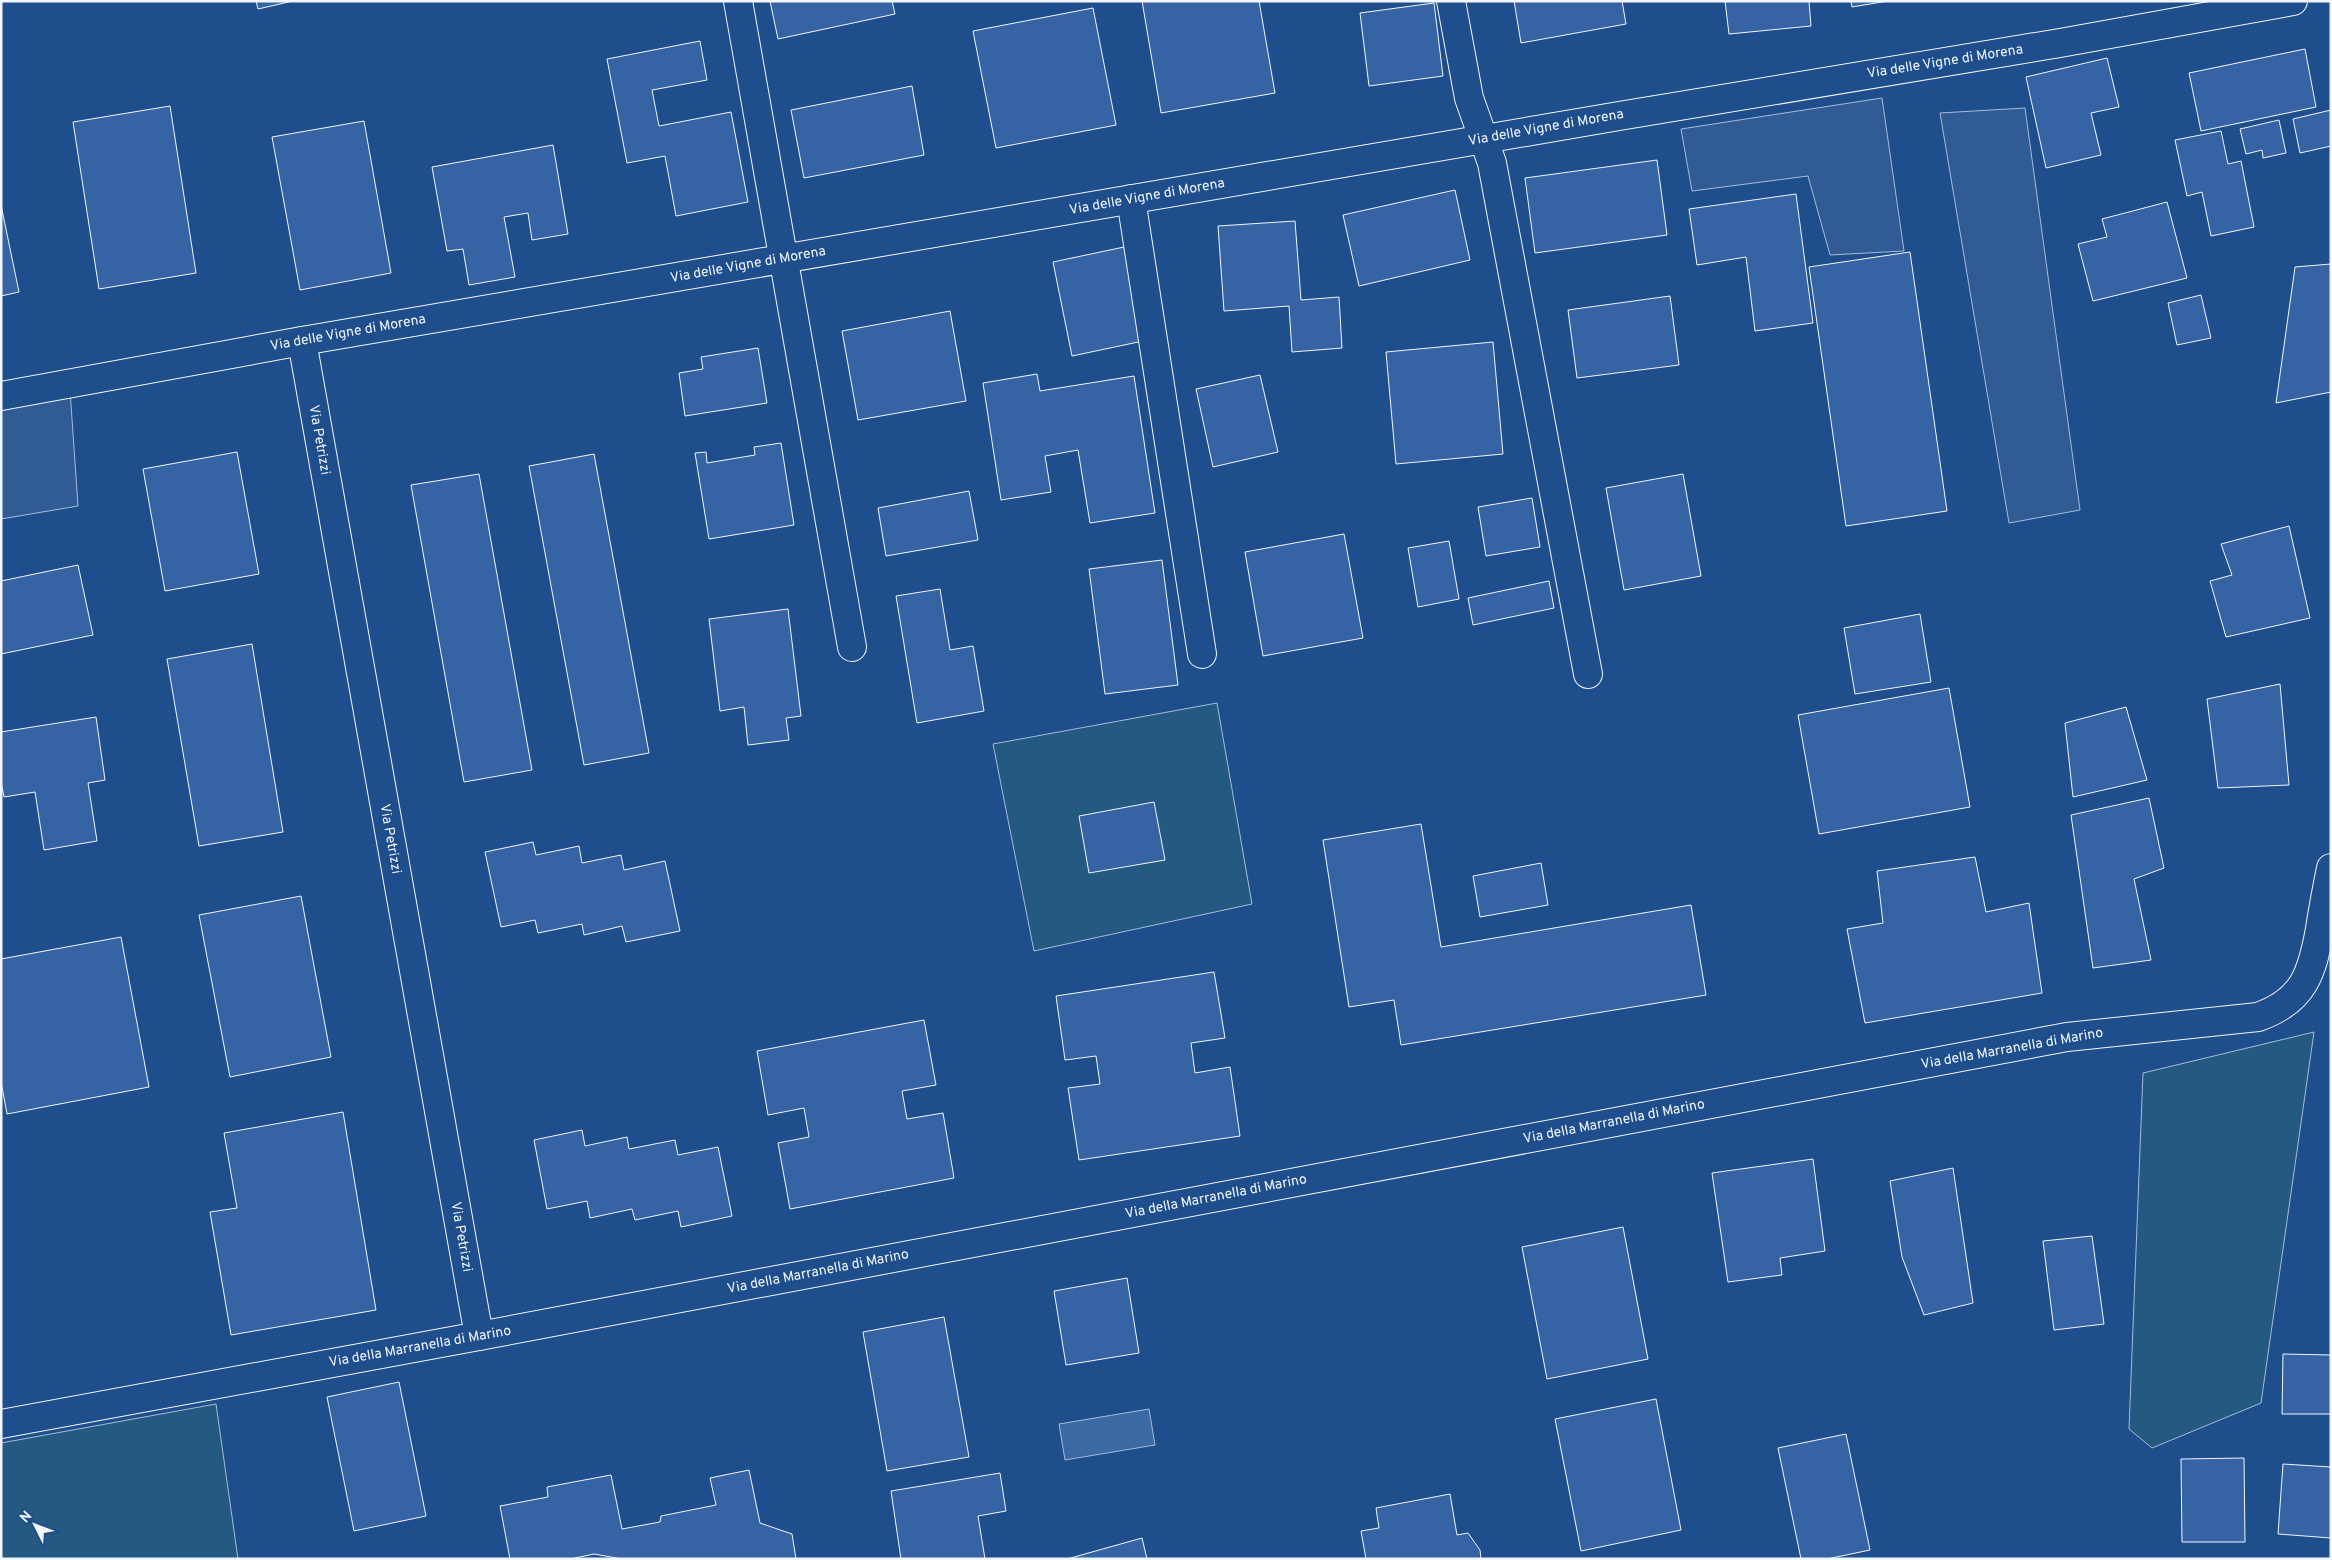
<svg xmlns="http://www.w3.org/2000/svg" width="2332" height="1560" viewBox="0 0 2332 1560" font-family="Overpass,sans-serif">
<rect width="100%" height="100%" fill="#1f4e8c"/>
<!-- green -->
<g fill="#245a82" stroke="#a8bbd7">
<polygon points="1217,703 1252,904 1034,951 993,744"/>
<polygon points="2314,1032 2261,1403 2152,1448 2129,1429 2143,1073"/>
<polygon points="216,1404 238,1559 1,1559 1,1443"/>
</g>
<!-- parking -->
<g fill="#305b95" stroke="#a8bbd7">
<polygon points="1882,98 1904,251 1830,255 1808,176 1692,191 1681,129"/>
<polygon points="2025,108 2080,510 2009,523 1940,113"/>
<polygon points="70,390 78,506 1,519 1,404"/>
</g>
<!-- water -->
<polygon fill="#3b69a3" stroke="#a8bbd7" points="1149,1409 1155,1445 1065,1460 1059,1424"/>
<!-- building -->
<g fill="#3563a3" stroke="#f2f6ff">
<polygon points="256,1 293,1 258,9"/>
<polygon points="770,1 892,1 895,14 778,39"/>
<polygon points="1142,1 1259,1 1275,93 1161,113"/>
<polygon points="1514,1 1622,1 1626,24 1521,43"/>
<polygon points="1725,1 1809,1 1811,26 1729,34"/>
<polygon points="1851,1 1888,1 1852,7"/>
<polygon points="1434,3 1443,76 1369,86 1360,13"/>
<polygon points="1093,8 1116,125 996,148 973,31"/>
<polygon points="700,41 707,80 652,90 659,126 731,112 748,202 676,216 665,156 627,163 607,59"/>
<polygon points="2305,49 2316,107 2201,131 2189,73"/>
<polygon points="2107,58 2119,107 2091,113 2101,155 2046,168 2026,77"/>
<polygon points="912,86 924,155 804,178 791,110"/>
<polygon points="170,106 196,273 99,289 73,122"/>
<polygon points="2331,110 2331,146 2300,153 2293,119"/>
<polygon points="2279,120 2286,153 2263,158 2262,150 2246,154 2240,129"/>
<polygon points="364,121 391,273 300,290 272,137"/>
<polygon points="2221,131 2228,164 2241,161 2254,227 2211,236 2202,192 2187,196 2175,140"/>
<polygon points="553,145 568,234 532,240 528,213 504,217 515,277 469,285 463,249 447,251 432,167"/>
<polygon points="1657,160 1667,235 1535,253 1525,178"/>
<polygon points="1455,190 1470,260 1359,286 1343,215"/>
<polygon points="1796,194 1813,323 1755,331 1746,257 1697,265 1689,209"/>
<polygon points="2167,202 2187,278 2093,301 2078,244 2107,237 2102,219"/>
<polygon points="1,205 19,292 1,296"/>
<polygon points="1295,221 1301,300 1339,297 1342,348 1292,352 1289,306 1224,311 1218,226"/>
<polygon points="1124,247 1143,341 1072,356 1053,262"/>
<polygon points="1910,252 1947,511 1846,526 1809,267"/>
<polygon points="2331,264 2331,392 2276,403 2295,267"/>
<polygon points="2201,295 2211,338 2177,345 2168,303"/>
<polygon points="1670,296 1679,365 1577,378 1568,310"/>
<polygon points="950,311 966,401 858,420 842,331"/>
<polygon points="1493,342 1503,454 1396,464 1386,352"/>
<polygon points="758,348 767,403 685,416 679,373 703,369 701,357"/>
<polygon points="1037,374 1040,391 1134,376 1155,513 1090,523 1078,450 1045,456 1051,492 1001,500 983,383"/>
<polygon points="1260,375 1278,452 1213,467 1196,389"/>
<polygon points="781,443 794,525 709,539 695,453 706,452 707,463 755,455 754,447"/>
<polygon points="237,452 259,574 165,591 143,469"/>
<polygon points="594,454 649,753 584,765 529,466"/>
<polygon points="479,474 532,770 464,782 411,485"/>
<polygon points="1683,474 1701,576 1624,590 1606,488"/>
<polygon points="969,491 978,540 886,556 878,508"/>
<polygon points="1532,498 1540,547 1486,556 1478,507"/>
<polygon points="2289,526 2310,618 2226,637 2210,581 2232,575 2221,544"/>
<polygon points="1344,534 1363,638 1263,656 1245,552"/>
<polygon points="1449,541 1459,599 1418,607 1408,548"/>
<polygon points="1162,560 1178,685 1105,694 1089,569"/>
<polygon points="78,565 93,635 1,654 1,581"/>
<polygon points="1549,581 1554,608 1473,625 1468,598"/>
<polygon points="940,589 950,650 973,646 984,711 917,723 896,596"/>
<polygon points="788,609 801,716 786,718 789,740 748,745 744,707 720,711 709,619"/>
<polygon points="1920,614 1931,682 1855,694 1844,628"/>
<polygon points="252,644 283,832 199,846 167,659"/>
<polygon points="2280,684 2289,785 2218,788 2207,699"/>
<polygon points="1949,688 1970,807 1819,834 1798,715"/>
<polygon points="2126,707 2147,780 2073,797 2065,723"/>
<polygon points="96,717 105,780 88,783 97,841 44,850 35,792 4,797 1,782 1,732"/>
<polygon points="2149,798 2164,868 2134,879 2151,960 2093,968 2071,815"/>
<polygon points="1154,802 1165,860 1089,873 1079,816"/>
<polygon points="1421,824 1441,947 1691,905 1706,995 1401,1045 1394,1000 1349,1007 1323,840"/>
<polygon points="533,842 536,855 579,846 582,863 621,855 624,870 665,861 680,931 626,942 622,926 584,935 582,924 538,933 535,920 501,927 485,852"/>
<polygon points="1975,857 1986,912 2029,903 2042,993 1865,1023 1847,929 1883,923 1877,871"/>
<polygon points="1541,863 1548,905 1480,917 1473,876"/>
<polygon points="301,896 331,1057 230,1077 199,915"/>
<polygon points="121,937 149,1087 7,1114 1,1082 1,959"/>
<polygon points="1214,972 1225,1038 1191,1043 1195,1073 1230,1067 1240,1136 1079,1160 1068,1088 1100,1084 1096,1056 1065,1060 1056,996"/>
<polygon points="924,1020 936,1085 902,1091 907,1119 943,1113 954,1178 790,1209 778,1143 809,1137 804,1108 768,1115 757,1051"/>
<polygon points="343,1112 376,1310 231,1335 210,1212 237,1208 224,1133"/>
<polygon points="582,1130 585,1146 627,1137 629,1149 675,1140 678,1155 718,1147 732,1216 681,1227 678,1211 635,1220 632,1209 590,1218 587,1201 547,1209 534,1140"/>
<polygon points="1813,1159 1825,1251 1780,1258 1782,1275 1728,1282 1712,1173"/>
<polygon points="1953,1168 1973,1303 1924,1315 1902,1257 1890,1181"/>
<polygon points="1623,1227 1648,1359 1547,1379 1522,1247"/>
<polygon points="2092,1236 2104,1324 2054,1330 2043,1241"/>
<polygon points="1127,1278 1139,1353 1066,1365 1054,1291"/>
<polygon points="944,1317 969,1457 887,1471 863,1332"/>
<polygon points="2283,1354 2331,1355 2331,1414 2282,1414"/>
<polygon points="399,1382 426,1516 354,1531 327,1397"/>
<polygon points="1656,1399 1681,1530 1581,1551 1555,1419"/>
<polygon points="1846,1434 1870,1550 1827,1559 1801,1559 1778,1448"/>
<polygon points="2244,1458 2245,1542 2182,1542 2181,1459"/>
<polygon points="2283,1464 2331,1467 2331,1538 2278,1534"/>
<polygon points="749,1470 760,1523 792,1534 796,1559 622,1559 594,1554 570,1559 510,1559 500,1506 548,1497 547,1487 611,1475 622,1529 660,1522 661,1516 716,1505 710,1478"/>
<polygon points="1000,1473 1006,1511 978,1516 985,1559 901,1559 891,1491"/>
<polygon points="1450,1494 1457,1535 1468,1533 1480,1550 1481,1559 1366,1559 1361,1531 1379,1528 1376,1508"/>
<polygon points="1142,1538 1147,1559 1067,1559"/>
</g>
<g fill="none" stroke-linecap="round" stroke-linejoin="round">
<!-- minor casing -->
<g stroke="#f2f6ff" stroke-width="30">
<g id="minor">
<polyline points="738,1 852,647"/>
<polyline points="1451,1 1469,98 1492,163 1588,674"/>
<polyline points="1131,199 1202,654"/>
<polyline points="302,341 1619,116 2060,43 2293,1"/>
<path d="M479 1336 2067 1037 2258 1017C2304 1001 2312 973 2320 929 2323 908 2327 888 2331 868"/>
</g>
</g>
<!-- tertiary casing -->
<g stroke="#f2f6ff" stroke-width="30">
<polyline id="tertiary" points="1,396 302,341 479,1336 1,1424"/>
</g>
<!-- minor -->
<use href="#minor" stroke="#1f4e8c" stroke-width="28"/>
<!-- tertiary -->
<use href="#tertiary" stroke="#1f4e8c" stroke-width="28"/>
</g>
<g text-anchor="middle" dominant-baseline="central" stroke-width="4" stroke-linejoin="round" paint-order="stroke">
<!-- street labels -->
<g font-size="14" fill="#f2f6ff" stroke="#1f4e8c">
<text transform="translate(1945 62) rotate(-9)">Via delle Vigne di Morena</text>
<text transform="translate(1546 128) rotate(-10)">Via delle Vigne di Morena</text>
<text transform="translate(1147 197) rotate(-10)">Via delle Vigne di Morena</text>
<text transform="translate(748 265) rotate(-10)">Via delle Vigne di Morena</text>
<text transform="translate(348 333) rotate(-10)">Via delle Vigne di Morena</text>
<text transform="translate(319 440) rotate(80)">Via Petrizzi</text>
<text transform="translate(390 839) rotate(80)">Via Petrizzi</text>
<text transform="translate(2012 1049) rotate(-10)">Via della Marranella di Marino</text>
<text transform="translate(1614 1122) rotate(-11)">Via della Marranella di Marino</text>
<text transform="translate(1216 1197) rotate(-11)">Via della Marranella di Marino</text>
<text transform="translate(461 1237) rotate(80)">Via Petrizzi</text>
<text transform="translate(818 1272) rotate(-11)">Via della Marranella di Marino</text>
<text transform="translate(420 1347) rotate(-10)">Via della Marranella di Marino</text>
</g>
</g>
<!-- border -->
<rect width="2332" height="1560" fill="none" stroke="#f2f6ff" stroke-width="5"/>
<!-- north arrow -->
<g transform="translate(35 1525) rotate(312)" stroke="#1f4e8c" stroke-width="4" paint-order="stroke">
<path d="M0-4L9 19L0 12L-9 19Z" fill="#f2f6ff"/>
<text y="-8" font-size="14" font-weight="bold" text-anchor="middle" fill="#f2f6ff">N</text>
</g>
</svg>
